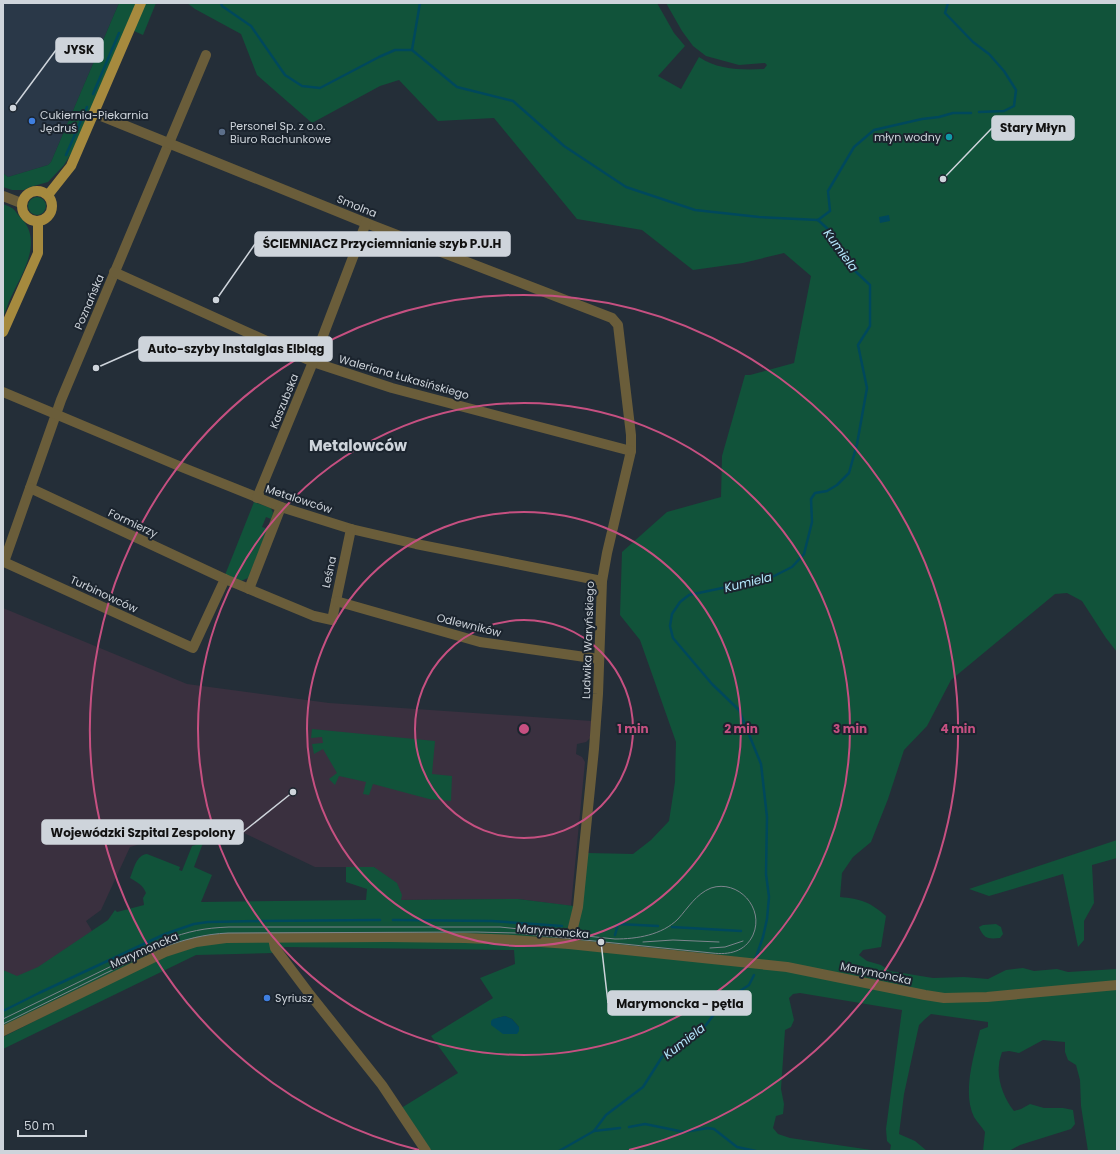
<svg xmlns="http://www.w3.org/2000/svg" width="1120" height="1154" viewBox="0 0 1120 1154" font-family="Poppins,sans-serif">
<rect width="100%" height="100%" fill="#242e38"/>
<!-- built -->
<polygon fill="#2a3848" points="3,3 119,3 51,162 48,165 8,177 3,173"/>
<!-- medical -->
<polygon fill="#3a303f" points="3,608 187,684 329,703 592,721 590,738 586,742 577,744 576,754 582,757 585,762 571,906 518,899 401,900 374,867 315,867 225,824 217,822 130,847 101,910 86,921 97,939 3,987"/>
<!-- green -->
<g fill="#11533a" fill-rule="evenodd">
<polygon points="119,3 136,3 72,152 64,165 48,182 30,187 24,190 12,190 3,187 3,173 8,177 48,165 51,162"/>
<polygon points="145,3 156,3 143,35 134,31"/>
<path d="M187 3H657L674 33 685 46 658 76 681 89 699 57C718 70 742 70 764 69L767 65 765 63 739 65 706 56 693 46 682 31 666 3H1117V652L1106 638 1082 601 1067 593 1055 594 951 680 927 726 904 750 888 799 871 842 853 857 842 873 840 897C861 899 870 902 886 916L881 947 863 950 859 955 867 961 881 965 890 971 933 978 964 977 988 979 1006 970 1023 968 1034 971 1057 969 1068 972 1117 969V1151H1088L1081 1106 1080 1080 1076 1065 1068 1060 1065 1052V1042L1043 1040 1019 1053 1009 1051 1002 1052C1001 1056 999 1060 999 1065 997 1080 1004 1099 1014 1111L1021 1109 1030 1104 1044 1108H1063L1073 1110 1075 1124 1071 1129 1020 1145 1009 1151H983L985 1132C982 1127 977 1122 974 1117 962 1092 974 1056 980 1030L988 1027V1022L931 1014 924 1020 919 1025 904 1094 899 1134 915 1141 927 1151H890L891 1145 887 1141 886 1129 902 1010 800 993 793 994 789 998 794 1020 791 1027 785 1030 781 1089 784 1104 783 1114 776 1116 773 1128 778 1134 790 1138 878 1151H426L398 1110 458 1073 431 1036 493 998 480 978 515 964 514 950 285 947 274 953 196 955 3 1049V1037L126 975 170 955 204 944 241 942 580 941 575 935 588 853 633 854 651 840 669 821 675 782 676 742 640 640 620 615 622 552 667 512 721 497 722 456 745 375H750L794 363 811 276 784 253 743 263 693 270 642 230 577 219 494 118 438 121 399 80 380 86 312 123 257 75 241 34 195 9ZM505 1016 512 1019 519 1027 497 1018Z"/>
<circle cx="37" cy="206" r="9"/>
<path d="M3 204C17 209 13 210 22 219 43 242 22 274 11 297 8 303 6 310 3 317Z"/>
<polygon points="254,502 271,508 273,513 271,519 266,517 262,527 268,529 248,578 241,581 225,575"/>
<polygon points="312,729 435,741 432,774 452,776 451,801 429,799 373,784 369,795 363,794 366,782 339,776 335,785 329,779 337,773 323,749 314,754 312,744 323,743 322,737 311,738"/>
<polygon points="1117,840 1117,858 1092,865 1094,903 1084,921 1084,940 1078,947 1063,874 989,896 969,889"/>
<path d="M203 843 194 867 212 875 201 902 366 900 367 889 346 882V867H374L397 883 402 895 401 900 518 899 574 906C571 916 569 934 558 939L217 935 3 1027V970L17 976 38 967 108 920 115 910 117 912 144 905 143 898 146 893C143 885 137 882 130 878 134 869 136 855 147 854L180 867 179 870 182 871 192 846Z"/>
<path d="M996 924 1001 927 1003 934 1000 938C988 939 984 939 979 927L983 925Z"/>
</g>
<!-- water -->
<g fill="#00485c">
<polygon points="889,215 890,221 880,223 879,217"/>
<polygon points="505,1016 512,1019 519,1027 519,1031 517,1034 503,1034 491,1025 491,1021 493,1019"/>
</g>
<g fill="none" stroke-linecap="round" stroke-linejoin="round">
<!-- stream -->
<g stroke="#00485c" stroke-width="2.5">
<polyline points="221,3 222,6 251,26 285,75 302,86 320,88 379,57 395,50 412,50 457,87 513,101 564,146 626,187 695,210 759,217 818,220"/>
<polyline points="948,3 945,13 973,42 989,54 1004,71 1016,90 1014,106 1004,111 979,112"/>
<polyline points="412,50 420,3"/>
<polyline points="93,94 119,33"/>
<polyline points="66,155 87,107"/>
<polyline points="818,220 830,211 828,191 854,147 874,130 922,119 939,117 953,113 971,113"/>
<polyline points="393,920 492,921 562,926"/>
<polyline points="672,927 741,931"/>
<polyline points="615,935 618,924 658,926"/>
<polyline points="755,960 763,937 767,919 769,897 766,874 767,817 761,764 739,710 712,684 673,638 670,626 672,614 680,602 689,595 770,578 792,567 804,554 812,522 811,499 815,493 827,491 837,485 849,473 857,444 867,388 858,345 870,326 870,285 854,270 842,249 830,231 818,220"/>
<polyline points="3,1011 39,993 165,934 194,924 208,922 261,921 380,920"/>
<polyline points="629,1127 645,1124 684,1132 708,1128 714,1129 737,1147 756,1151"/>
<polyline points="594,1131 620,1128"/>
<polyline points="559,1151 594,1131 606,1115 643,1087 662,1057 686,1038 695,1034 706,1025 726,998 740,991 749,985 754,975"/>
</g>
<!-- minor -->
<g stroke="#6a5d3a" stroke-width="10">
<polyline points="206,55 61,400 4,562 193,648 225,579"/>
<polyline points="94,113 366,223 612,318 618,325 631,435 631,451 607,553 602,581 598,694 594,749 578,907 569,944"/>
<polyline points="3,196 21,203"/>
<polyline points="114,272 313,362 392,388 631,451"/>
<polyline points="3,392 179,466 281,507 351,529 416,544 602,581"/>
<polyline points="30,488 225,579 314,616 332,620 351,529"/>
<polyline points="257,498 313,362 366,223"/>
<polyline points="249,589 281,507"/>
<polyline points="336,601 480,642 599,659"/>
<polyline points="273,938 275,948 308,992 382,1085 426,1151"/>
<polyline points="3,1031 165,952 196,942 226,938 388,937 465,938 513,940 569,944 787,967 925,995 944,998 987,997 1117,985"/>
</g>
<!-- major -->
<g stroke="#a68a3e" stroke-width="10">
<circle cx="37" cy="206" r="15"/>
<polyline points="48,195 71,166 141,3"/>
<polyline points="3,332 38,253 38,222"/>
</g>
<!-- tram -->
<g stroke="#7d858d" stroke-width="1">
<polyline points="643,942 673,940 719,942"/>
<polyline points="710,948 725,947 743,941"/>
<path d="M3 1019 165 940C189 931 204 928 229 927H500L615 939C637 939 662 935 678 919 688 908 696 894 711 888 738 879 765 908 753 935 745 952 729 955 712 953L516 933 476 932 228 933C182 935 144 955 104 974 70 991 37 1007 3 1024"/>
</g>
</g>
<!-- distance rings -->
<g fill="none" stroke="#c65081" stroke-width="2">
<circle cx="524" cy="729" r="109"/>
<circle cx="524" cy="729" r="217"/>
<circle cx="524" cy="729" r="326"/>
<path d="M419 1150A434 434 0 1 1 629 1150"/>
</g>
<!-- markers -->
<g fill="#3f7fe0" stroke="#1b242e" stroke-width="1.5">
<circle cx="32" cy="121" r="4"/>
<circle cx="267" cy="998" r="4"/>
</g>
<circle fill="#5c6f8a" stroke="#1b242e" stroke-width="1.5" cx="222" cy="132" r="4"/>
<circle fill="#0f9aa8" stroke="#1b242e" stroke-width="1.5" cx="949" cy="137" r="4"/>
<g text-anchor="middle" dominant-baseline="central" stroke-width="4" stroke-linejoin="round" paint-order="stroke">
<!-- poi labels -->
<g font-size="11" fill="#ced4db" stroke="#1b242e" text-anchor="start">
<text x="40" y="115">Cukiernia-Piekarnia<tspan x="40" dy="13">Jędruś</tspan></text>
<text x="230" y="126">Personel Sp. z o.o.<tspan x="230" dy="13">Biuro Rachunkowe</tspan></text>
<text x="941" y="137" text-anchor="end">młyn wodny</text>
<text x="275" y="998">Syriusz</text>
</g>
<!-- street labels -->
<g font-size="11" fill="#ced4db" stroke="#1b242e">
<text transform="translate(357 206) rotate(22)">Smolna</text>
<text transform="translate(89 302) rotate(-67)">Poznańska</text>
<text transform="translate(404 377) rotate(16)">Waleriana Łukasińskiego</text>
<text transform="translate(284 401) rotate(-68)">Kaszubska</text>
<text transform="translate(299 499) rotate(18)">Metalowców</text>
<text transform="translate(133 523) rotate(25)">Formierzy</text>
<text transform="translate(329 572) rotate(-78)">Leśna</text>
<text transform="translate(104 594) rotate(25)">Turbinowców</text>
<text transform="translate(469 625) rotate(14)">Odlewników</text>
<text transform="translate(588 640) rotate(-88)">Ludwika Waryńskiego</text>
<text transform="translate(553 931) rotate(5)">Marymoncka</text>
<text transform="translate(144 950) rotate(-24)">Marymoncka</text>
<text transform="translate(876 973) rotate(12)">Marymoncka</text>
</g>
<!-- water labels -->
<g font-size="12" font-style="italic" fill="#b5e8fd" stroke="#1b242e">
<text transform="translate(841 250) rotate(54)">Kumiela</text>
<text transform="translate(748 582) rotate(-14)">Kumiela</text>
<text transform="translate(684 1041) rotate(-38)">Kumiela</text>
</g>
<!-- district labels -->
<g font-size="15" font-weight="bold" fill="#ced4db" stroke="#1b242e">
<text x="358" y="445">Metalowców</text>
</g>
</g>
<circle cx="524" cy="729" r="6" fill="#c65081" stroke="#1b242e" stroke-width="2"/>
<g font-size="12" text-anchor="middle" font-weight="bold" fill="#c65081" stroke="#1b242e" stroke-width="4" stroke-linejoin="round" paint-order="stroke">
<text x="633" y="733">1 min</text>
<text x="741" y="733">2 min</text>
<text x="850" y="733">3 min</text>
<text x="958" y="733">4 min</text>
</g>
<!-- callouts -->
<path fill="none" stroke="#ced4db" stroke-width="1.5" d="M13 108L56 50M943 179L992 128M216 300L255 244M96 368L139 349M293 792L243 832M601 942L608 1003"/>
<g fill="#ced4db" stroke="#1b242e" stroke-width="1.5">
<circle cx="13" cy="108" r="4"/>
<circle cx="943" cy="179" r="4"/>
<circle cx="216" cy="300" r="4"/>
<circle cx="96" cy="368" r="4"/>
<circle cx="293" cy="792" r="4"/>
<circle cx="601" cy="942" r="4"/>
</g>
<g fill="#ced4db" stroke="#ced4db" stroke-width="1.5">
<rect x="56" y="38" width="47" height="24" rx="4"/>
<rect x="992" y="116" width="82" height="24" rx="4"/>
<rect x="255" y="232" width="255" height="24" rx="4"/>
<rect x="139" y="337" width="193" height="24" rx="4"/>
<rect x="42" y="820" width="201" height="24" rx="4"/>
<rect x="608" y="991" width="143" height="24" rx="4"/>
</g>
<g font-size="12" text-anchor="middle" font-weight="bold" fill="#111">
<text x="79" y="54">JYSK</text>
<text x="1033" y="132">Stary Młyn</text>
<text x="382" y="248">ŚCIEMNIACZ Przyciemnianie szyb P.U.H</text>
<text x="236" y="353">Auto-szyby Instalglas Elbląg</text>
<text x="143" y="837">Wojewódzki Szpital Zespolony</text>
<text x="680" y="1008">Marymoncka - pętla</text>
</g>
<!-- border -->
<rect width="1120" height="1154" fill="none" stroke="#ced4db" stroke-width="8"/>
<!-- scale -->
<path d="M18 1130v6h68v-6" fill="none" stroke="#ced4db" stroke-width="2"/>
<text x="24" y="1130" font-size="12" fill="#ced4db" stroke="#1b242e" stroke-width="3" paint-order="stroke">50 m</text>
</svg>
